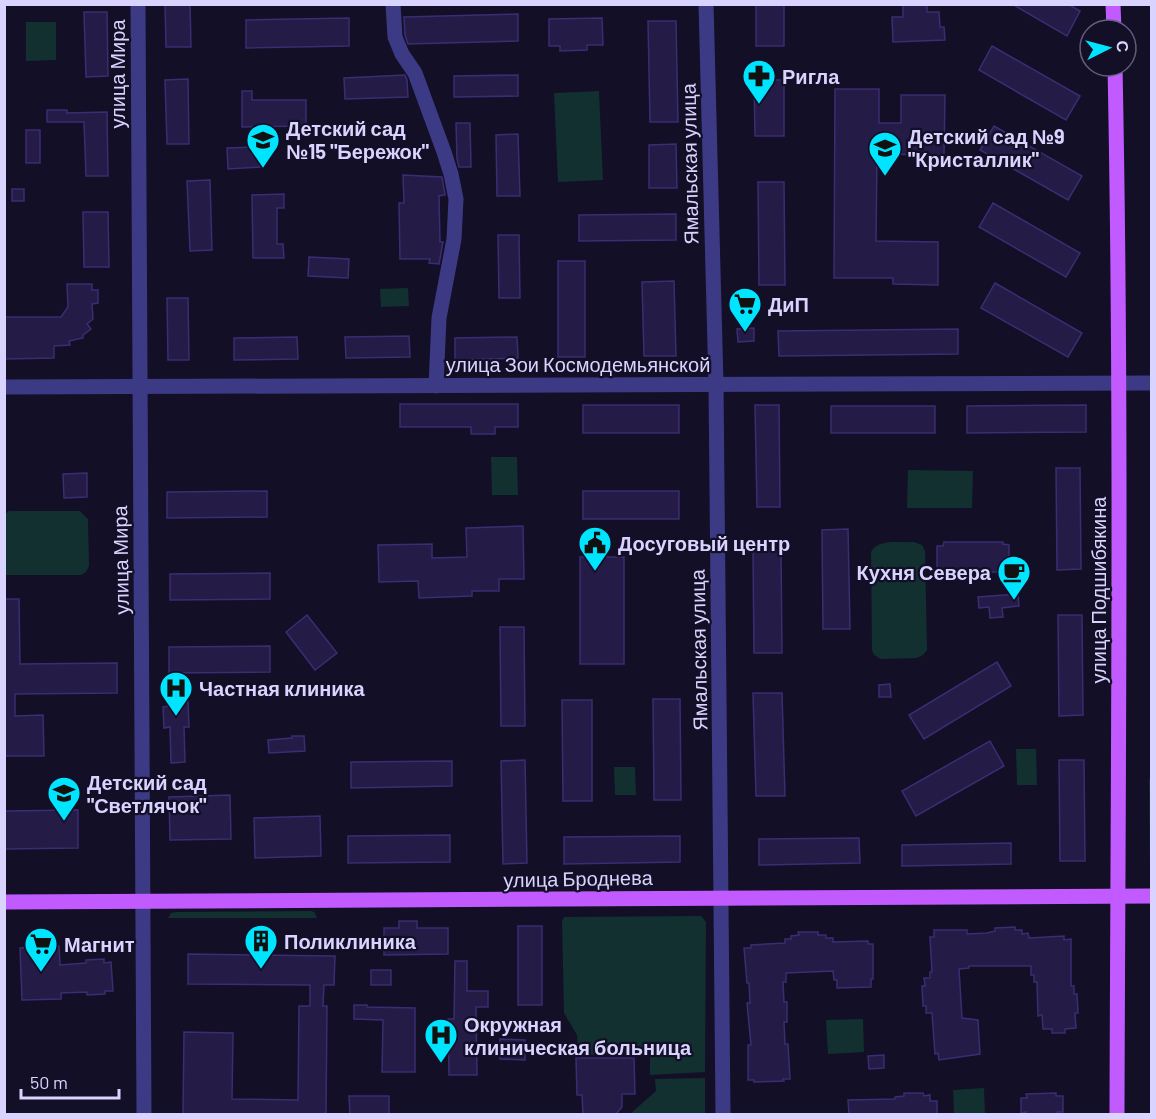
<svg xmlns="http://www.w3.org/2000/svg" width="1156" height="1119" viewBox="0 0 1156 1119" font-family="Barlow,sans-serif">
<rect width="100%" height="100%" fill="#130f26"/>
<!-- green -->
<g fill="#12302f">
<polygon points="26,22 56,22 56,60 26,61"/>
<polygon points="599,91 603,180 558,182 554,93"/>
<polygon points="408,288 409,306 381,307 380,289"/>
<polygon points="491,457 517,457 518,495 492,495"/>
<polygon points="908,470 973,471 972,508 907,508"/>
<polygon points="9,511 80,511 88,519 89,566 86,572 81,575 5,575 5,514"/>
<path d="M914 542 922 545 925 551 927 650 923 655 917 658 881 659 874 655 872 650 871 552C878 538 900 543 914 542Z"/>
<polygon points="1016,749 1036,749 1037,785 1017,785"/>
<polygon points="614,767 635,767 636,795 615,795"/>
<polygon points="1149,779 1152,780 1151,874 1150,872"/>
<polygon points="312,911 315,913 317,918 168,918 171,913 176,912"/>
<polygon points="701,916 706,922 705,1072 650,1075 650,1057 645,1054 578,1055 577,1035 564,1013 562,921 564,917"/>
<polygon points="863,1019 864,1052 828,1054 826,1020"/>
<polygon points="705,1078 705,1114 630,1114 656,1091 655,1079"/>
<polygon points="984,1088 985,1114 954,1114 953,1090"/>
</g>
<!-- building -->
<g fill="#241b47" stroke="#3b2d73" stroke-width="1.5">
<polygon points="165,4 190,4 191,47 166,47"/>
<rect x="756" y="4" width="28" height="42"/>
<polygon points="903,4 927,4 927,12 939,12 940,27 944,27 945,40 893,42 892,17 903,17"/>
<polygon points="1012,4 1068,4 1080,11 1067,36"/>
<polygon points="84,12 107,12 108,76 86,77"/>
<polygon points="518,14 518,41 408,44 405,35 404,17"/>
<polygon points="349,18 349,46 246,48 246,20"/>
<polygon points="602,18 603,45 587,45 587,50 560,51 560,46 549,46 549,19"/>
<polygon points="648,21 676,21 678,122 650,122"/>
<polygon points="992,46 1080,96 1066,120 979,70"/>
<polygon points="405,75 407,80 408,97 345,99 344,78"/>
<polygon points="518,75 518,96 454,97 454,76"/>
<polygon points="188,79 189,144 167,144 165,80"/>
<polygon points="754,80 784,80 784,136 755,136"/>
<polygon points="835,89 879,89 879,123 901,123 901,95 945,95 944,155 877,154 876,241 938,242 938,285 893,284 893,278 834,278"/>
<polygon points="242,91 252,91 252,100 306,100 306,126 242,127"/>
<polygon points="47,110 67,110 67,113 107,112 108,176 86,176 84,122 47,122"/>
<polygon points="456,123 470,123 471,167 459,167 457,159"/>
<polygon points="994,126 1082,176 1068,200 980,150"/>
<rect x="26" y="130" width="14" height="33"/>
<polygon points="518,134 520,196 497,196 496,135"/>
<polygon points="676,144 677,188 649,188 649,145"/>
<polygon points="259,147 260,167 228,169 227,148"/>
<polygon points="403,175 442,177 445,195 439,196 440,242 443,242 439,264 429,263 430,259 400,259 399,203 404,203"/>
<polygon points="210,180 212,250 190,251 187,181"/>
<polygon points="758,182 784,182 785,285 759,285"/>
<rect x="12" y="189" width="12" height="12"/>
<polygon points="284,194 284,208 277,208 277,244 283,244 284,258 253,258 252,195"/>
<polygon points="993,203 1080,253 1066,277 979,227"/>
<polygon points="83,212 108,212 109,267 84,267"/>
<polygon points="676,214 676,240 579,241 579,215"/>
<polygon points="498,235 519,235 520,298 499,298"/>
<polygon points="309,257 349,259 348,278 308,276"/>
<rect x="558" y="261" width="27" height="96"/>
<polygon points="674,281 676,356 644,356 642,282"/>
<polygon points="995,283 1082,333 1068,357 981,308"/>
<polygon points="67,284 92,284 92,290 98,290 98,303 92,304 93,319 87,324 91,329 83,335 83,338 69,341 70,345 54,346 54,358 4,359 4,317 61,317 68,307"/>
<polygon points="167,298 188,298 189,360 168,360"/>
<polygon points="754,328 754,341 738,342 737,329"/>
<polygon points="958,329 958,354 779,356 778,331"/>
<polygon points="409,336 410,357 346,358 345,337"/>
<polygon points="297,337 298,359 234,360 234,338"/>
<polygon points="517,337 518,358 455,360 455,338"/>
<polygon points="400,404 518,404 518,427 495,427 495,434 471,434 471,427 400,427"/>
<rect x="583" y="405" width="96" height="28"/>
<polygon points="755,405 779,405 780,507 757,507"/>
<polygon points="1086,405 1086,432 967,433 967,406"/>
<rect x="831" y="406" width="104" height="27"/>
<polygon points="1056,468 1080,468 1081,569 1057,570"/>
<polygon points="87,473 87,497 64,498 63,474"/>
<polygon points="267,491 267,517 167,518 167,492"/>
<rect x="583" y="491" width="96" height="28"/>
<polygon points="523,526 524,579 499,579 499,591 472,591 472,596 419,598 418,581 379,582 378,545 432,544 432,558 467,557 466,528"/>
<polygon points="848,529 850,629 823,629 822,530"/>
<polygon points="944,542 1003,542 1003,544 1009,545 1009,569 1003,569 1003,572 944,572 944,569 937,569 937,546 943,546"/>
<polygon points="753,550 781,550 782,653 754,653"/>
<rect x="580" y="557" width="44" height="107"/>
<polygon points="270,573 270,599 170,600 170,574"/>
<polygon points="1018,594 1019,606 1002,608 1003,617 990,618 989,607 979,608 978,597"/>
<polygon points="4,599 19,599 20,664 117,663 117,693 15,694 15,716 43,715 44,756 4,756"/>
<polygon points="307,615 337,653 315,670 286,632"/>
<polygon points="1058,615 1082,615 1083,715 1059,716"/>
<polygon points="500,627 524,627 525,726 501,726"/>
<polygon points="270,646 270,672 169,673 169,647"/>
<polygon points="997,662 1011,686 924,739 909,715"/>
<polygon points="890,684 891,697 879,697 879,685"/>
<polygon points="753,693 782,693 785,796 756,796"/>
<polygon points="653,699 680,699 681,800 654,800"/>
<polygon points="562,700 592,700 592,801 563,801"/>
<polygon points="170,701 188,701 189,727 184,727 185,762 171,763 170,727 164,728 163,707 170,706"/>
<polygon points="292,736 304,736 305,751 269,753 268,740 292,738"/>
<polygon points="990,741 1004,766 916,816 902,791"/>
<polygon points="525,760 527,863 503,864 501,761"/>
<polygon points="1059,760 1084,760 1085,861 1060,861"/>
<polygon points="452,761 452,786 351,788 351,762"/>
<polygon points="230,795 231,839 170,840 169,797"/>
<polygon points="78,810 78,848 5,849 5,811"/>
<polygon points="320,816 321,856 255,858 254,818"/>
<polygon points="450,835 450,862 348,863 348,836"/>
<polygon points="680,836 680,862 564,864 564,837"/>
<polygon points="859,838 860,863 759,865 759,839"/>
<polygon points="1011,843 1011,864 902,866 902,845"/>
<polygon points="399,921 417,921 417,928 448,928 448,954 384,955 384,928 399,928"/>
<rect x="518" y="926" width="24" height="79"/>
<polygon points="1015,927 1015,930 1022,930 1022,934 1028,933 1029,938 1064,936 1064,940 1071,939 1071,986 1074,986 1074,994 1077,994 1078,1013 1075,1013 1076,1028 1065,1029 1065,1033 1052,1033 1052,1029 1043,1029 1042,1015 1038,1016 1037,982 1034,982 1034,975 1031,975 1031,966 969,966 969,968 959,969 962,1018 978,1020 980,1054 939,1060 938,1053 935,1054 932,1013 926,1013 926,1006 923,1006 922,986 925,986 924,978 930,978 930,972 932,972 930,937 934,937 934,930 967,930 967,934 987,933 995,931 995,928"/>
<polygon points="798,932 818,932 818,935 826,935 826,938 833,938 833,942 868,941 868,944 873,944 873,979 871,979 871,987 837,988 837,980 834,980 833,971 786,973 786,982 783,982 784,1002 787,1002 787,1022 784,1022 785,1044 788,1044 790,1079 783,1079 784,1081 754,1082 754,1080 748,1080 748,1045 751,1045 747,1003 750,1003 749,983 747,983 744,948 751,948 751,945 785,943 785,939 791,939 791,936 799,935"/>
<polygon points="59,946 60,965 86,963 86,960 104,959 104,963 111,962 113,991 105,991 105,994 87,995 87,992 61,993 61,999 22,1000 20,948"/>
<polygon points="188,954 335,956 334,985 324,985 323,1006 327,1006 326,1113 322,1114 183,1114 184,1032 233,1033 232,1099 298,1100 299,1006 310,1006 310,985 188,984"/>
<polygon points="455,961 467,961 467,991 488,991 488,1007 476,1007 477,1075 449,1075 448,1019 454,1019"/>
<rect x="371" y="970" width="20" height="15"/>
<polygon points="354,1005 367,1005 367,1007 415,1008 415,1072 382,1072 383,1020 354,1019"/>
<polygon points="500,1039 525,1040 525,1060 500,1059"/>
<polygon points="884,1055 884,1068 869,1069 868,1056"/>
<polygon points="576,1058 634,1058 635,1094 622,1094 622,1107 616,1114 583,1114 582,1095 577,1095"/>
<polygon points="904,1093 923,1093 924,1096 930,1095 930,1101 937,1101 937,1114 849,1114 848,1100 895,1099 895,1097 904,1096"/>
<polygon points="1056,1093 1056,1096 1063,1096 1063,1112 1057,1112 1057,1114 1026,1114 1026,1112 1021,1113 1021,1098 1027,1098 1026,1094"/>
<polygon points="349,1096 389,1096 389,1114 350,1114"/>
</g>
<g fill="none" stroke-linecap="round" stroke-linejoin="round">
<!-- minor -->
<g stroke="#3d3a85" stroke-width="15">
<polyline points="138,4 144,1114"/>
<polyline points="393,4 395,37 402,54 415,73 444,152 451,174 456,199 454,239 439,318 436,386"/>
<polyline points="706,4 716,384 723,1114"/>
<polyline points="4,387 1152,383"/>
</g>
<!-- major -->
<g stroke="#c25bff" stroke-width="15">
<polyline points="1113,4 1114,30"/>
<path d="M1115 66C1122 415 1118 765 1117 1114"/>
<polyline points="4,902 1152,896"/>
</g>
</g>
<!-- icons -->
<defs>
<g id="pharmacy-pin" transform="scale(1.725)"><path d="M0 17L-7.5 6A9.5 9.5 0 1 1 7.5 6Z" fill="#00e5ff" stroke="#130f26"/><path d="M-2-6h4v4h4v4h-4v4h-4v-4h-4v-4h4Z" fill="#111"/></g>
<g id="school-pin" transform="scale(1.725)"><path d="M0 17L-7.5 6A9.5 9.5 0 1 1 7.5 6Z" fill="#00e5ff" stroke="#130f26"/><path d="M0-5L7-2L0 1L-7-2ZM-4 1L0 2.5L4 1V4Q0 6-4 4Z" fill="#111"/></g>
<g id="supermarket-pin" transform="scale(1.725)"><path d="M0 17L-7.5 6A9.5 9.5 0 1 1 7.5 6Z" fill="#00e5ff" stroke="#130f26"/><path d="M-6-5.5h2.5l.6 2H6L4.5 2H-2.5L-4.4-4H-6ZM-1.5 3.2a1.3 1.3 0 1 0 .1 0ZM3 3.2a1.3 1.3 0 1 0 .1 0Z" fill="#111"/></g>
<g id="civic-pin" transform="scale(1.725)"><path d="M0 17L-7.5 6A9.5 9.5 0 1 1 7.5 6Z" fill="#00e5ff" stroke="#130f26"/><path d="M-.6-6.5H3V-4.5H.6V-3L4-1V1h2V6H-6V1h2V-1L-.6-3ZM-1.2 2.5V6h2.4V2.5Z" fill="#111"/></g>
<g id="cafe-pin" transform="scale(1.725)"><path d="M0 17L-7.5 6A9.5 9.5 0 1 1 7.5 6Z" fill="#00e5ff" stroke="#130f26"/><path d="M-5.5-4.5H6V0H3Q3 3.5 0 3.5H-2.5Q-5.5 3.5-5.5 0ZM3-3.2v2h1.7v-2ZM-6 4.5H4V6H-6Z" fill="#111"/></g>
<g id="hospital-pin" transform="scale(1.725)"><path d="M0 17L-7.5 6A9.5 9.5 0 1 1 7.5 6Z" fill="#00e5ff" stroke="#130f26"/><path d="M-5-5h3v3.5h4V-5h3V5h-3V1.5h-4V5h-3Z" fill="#111"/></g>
<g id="building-pin" transform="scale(1.725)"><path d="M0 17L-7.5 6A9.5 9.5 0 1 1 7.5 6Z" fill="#00e5ff" stroke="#130f26"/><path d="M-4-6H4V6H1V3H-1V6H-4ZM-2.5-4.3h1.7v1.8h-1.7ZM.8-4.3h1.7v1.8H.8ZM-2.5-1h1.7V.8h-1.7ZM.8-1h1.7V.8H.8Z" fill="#111"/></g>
</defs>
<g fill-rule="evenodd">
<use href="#pharmacy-pin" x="759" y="76"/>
<use href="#school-pin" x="263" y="140"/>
<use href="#school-pin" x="885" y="148"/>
<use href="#supermarket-pin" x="745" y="304"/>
<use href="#civic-pin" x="595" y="543"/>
<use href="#cafe-pin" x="1014" y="572"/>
<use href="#hospital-pin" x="176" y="688"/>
<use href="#school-pin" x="64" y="793"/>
<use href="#building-pin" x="261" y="941"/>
<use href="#supermarket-pin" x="41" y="944"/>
<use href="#hospital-pin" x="441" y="1035"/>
</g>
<g text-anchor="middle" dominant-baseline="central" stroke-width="4.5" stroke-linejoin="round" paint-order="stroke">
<!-- street labels -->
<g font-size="20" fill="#d9d4ff" stroke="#130f26">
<text transform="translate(117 74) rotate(-90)">улица Мира</text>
<text transform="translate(689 164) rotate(-91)">Ямальская улица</text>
<text x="578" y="364">улица Зои Космодемьянской</text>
<text transform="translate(120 560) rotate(-91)">улица Мира</text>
<text transform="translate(1098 590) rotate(-90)">улица Подшибякина</text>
<text transform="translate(698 650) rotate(-91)">Ямальская улица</text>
<text transform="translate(578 878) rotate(-1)">улица Броднева</text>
</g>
<!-- poi labels -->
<g font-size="20" font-weight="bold" fill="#d9d4ff" stroke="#130f26" text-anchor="start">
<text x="782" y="76">Ригла</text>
<text x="286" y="128">Детский сад<tspan x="286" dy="23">№15 "Бережок"</tspan></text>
<text x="908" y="136">Детский сад №9<tspan x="908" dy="23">"Кристаллик"</tspan></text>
<text x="768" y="304">ДиП</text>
<text x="618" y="543">Досуговый центр</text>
<text x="991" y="572" text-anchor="end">Кухня Севера</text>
<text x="199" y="688">Частная клиника</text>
<text x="87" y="782">Детский сад<tspan x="87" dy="23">"Светлячок"</tspan></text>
<text x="284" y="941">Поликлиника</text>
<text x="64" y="944">Магнит</text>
<text x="464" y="1024">Окружная<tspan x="464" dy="23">клиническая больница</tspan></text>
</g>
</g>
<!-- border -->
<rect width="1156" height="1119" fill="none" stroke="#d9d4ff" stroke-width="12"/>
<!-- north arrow -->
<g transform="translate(1108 48) rotate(84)"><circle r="28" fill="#130f26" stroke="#625e7d" stroke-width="1.5"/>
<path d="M0-4.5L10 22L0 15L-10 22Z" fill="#00e5ff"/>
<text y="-9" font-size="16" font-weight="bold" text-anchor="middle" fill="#d9d4ff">С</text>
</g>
<!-- scale -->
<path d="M21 1089v9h98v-9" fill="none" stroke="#d9d4ff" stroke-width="3"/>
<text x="30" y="1089" font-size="18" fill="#d9d4ff" stroke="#130f26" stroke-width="4.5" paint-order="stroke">50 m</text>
</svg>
